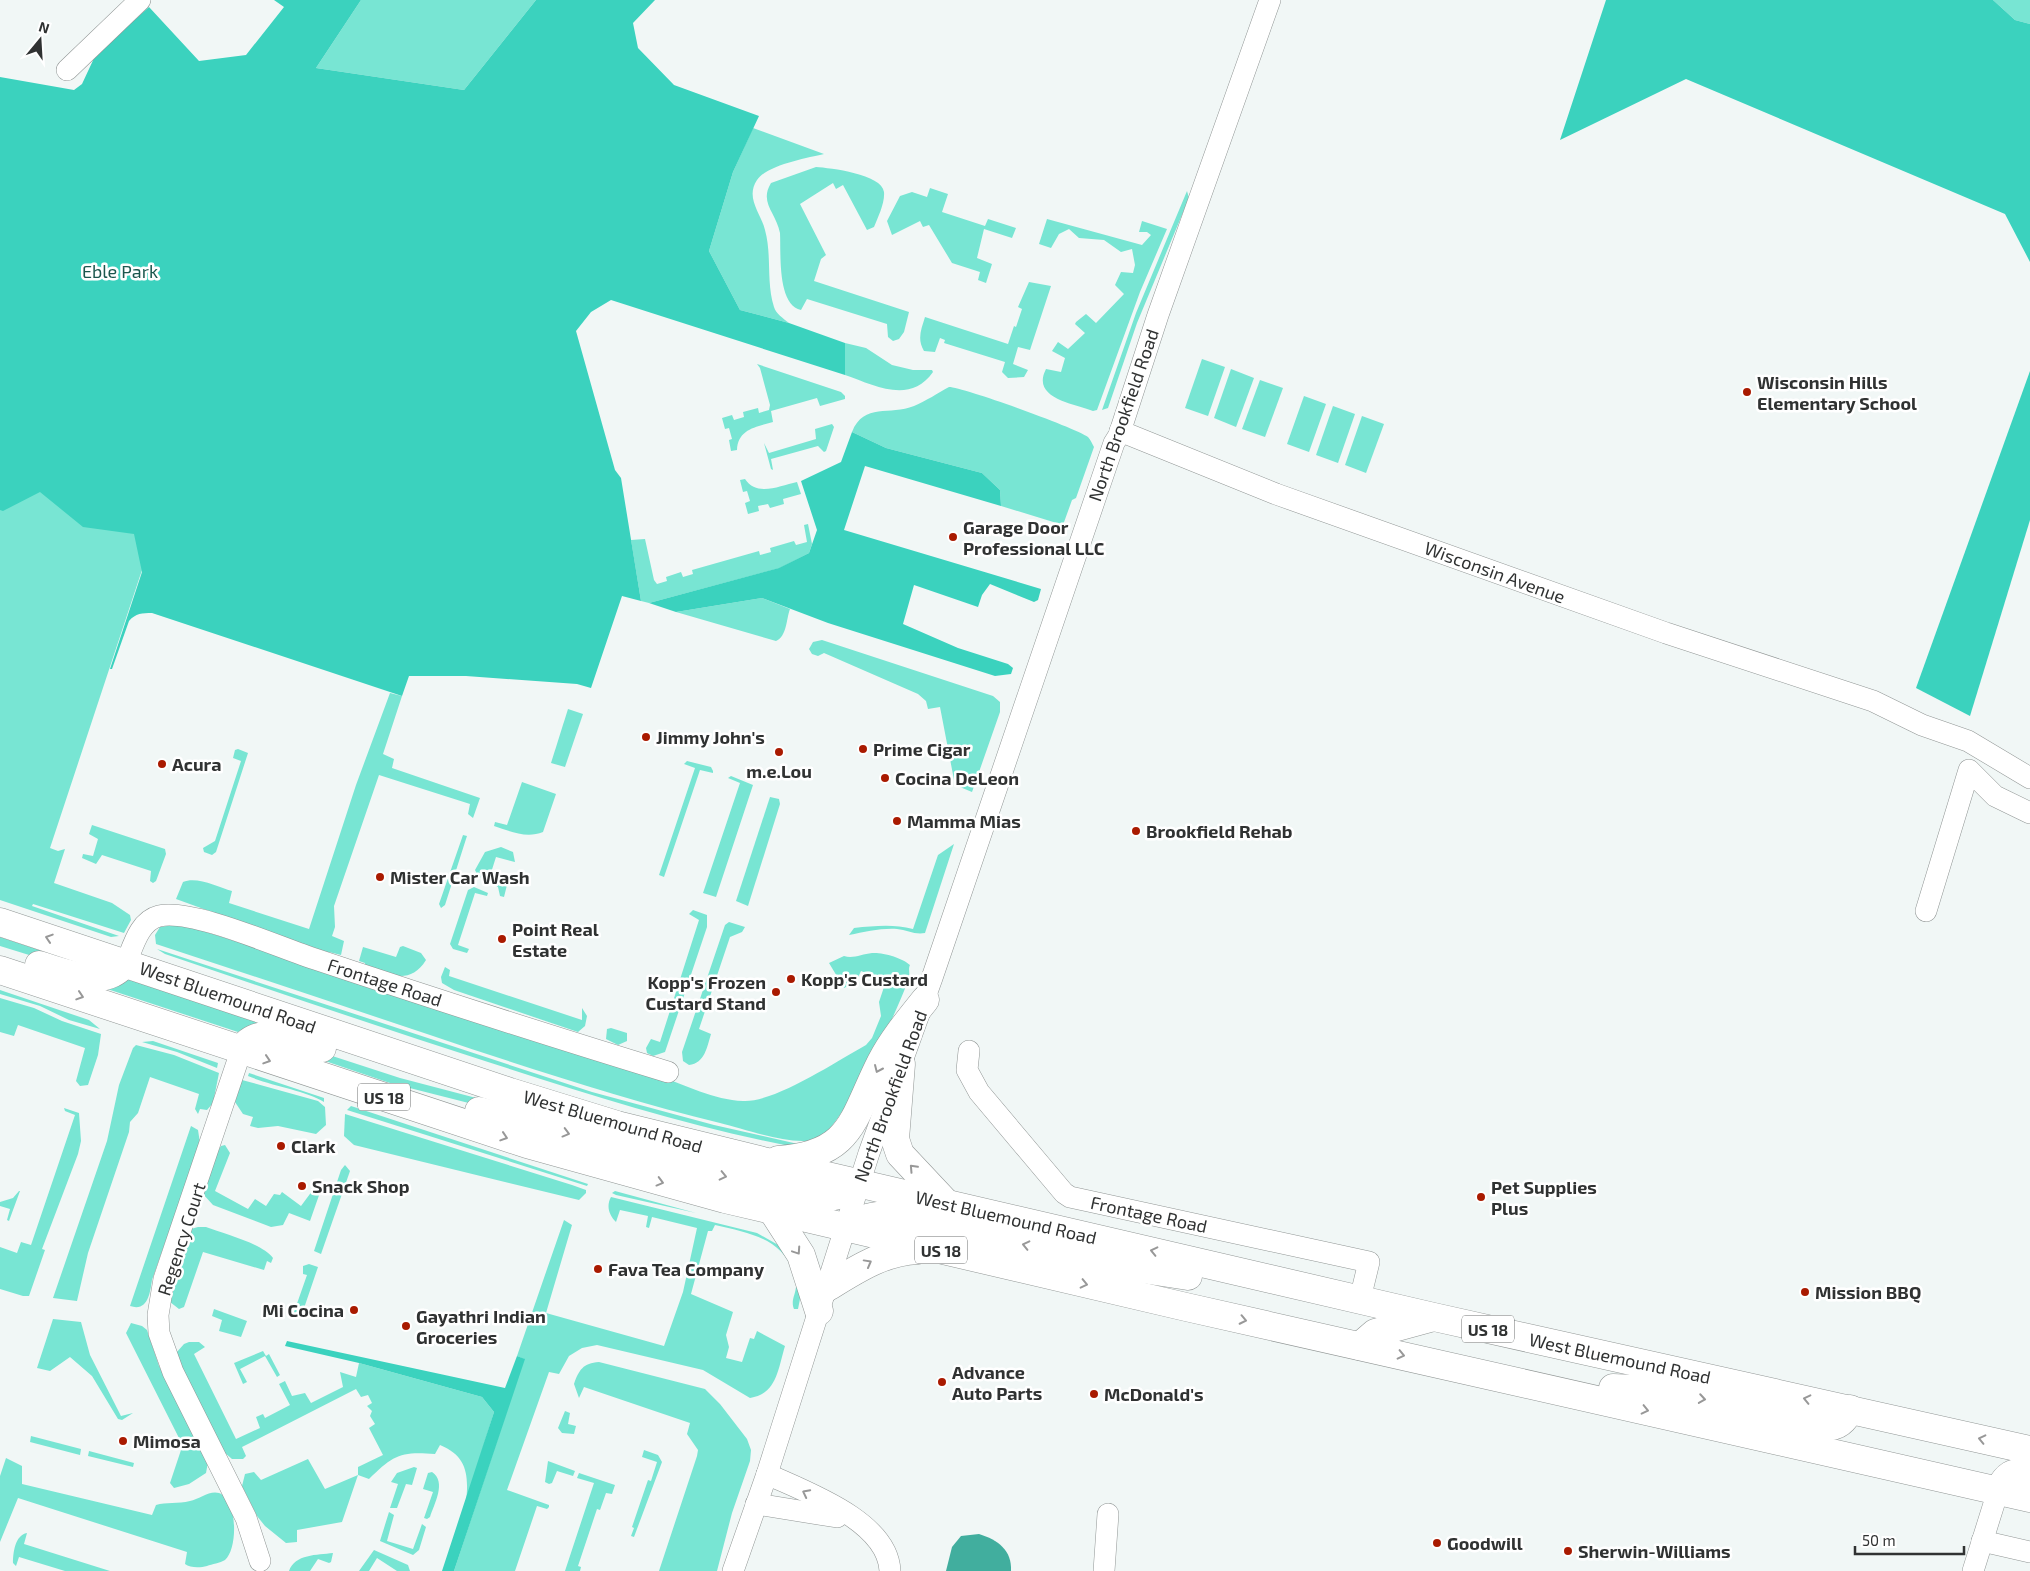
<svg xmlns="http://www.w3.org/2000/svg" width="2030" height="1571" viewBox="0 0 2030 1571" font-family="'Exo 2',sans-serif">
<rect width="100%" height="100%" fill="#f1f7f6"/>
<!-- green -->
<g fill="#78e5d3">
<polygon points="361,0 536,0 464,90 316,68"/>
<polygon points="1993,0 2030,0 2030,24 2015,20"/>
<polygon points="0,106 275,195 140,576 50,848 58,851 65,849 54,883 112,903 130,915 131,920 124,933 33,904 32,906 119,936 111,937 0,900"/>
<path d="M753 128 824 154C807 158 767 165 757 180 745 198 761 213 765 230 772 255 766 282 774 307 776 314 783 318 789 323L740 310 709 251 733 172Z"/>
<path d="M816 167C830 168 882 174 884 192 885 203 878 217 874 227L867 230 843 185 836 189 833 183 800 204 826 255 821 259 814 281 909 312 904 332 899 339 893 341 888 337 887 324 807 299 801 310C777 305 781 253 780 233 776 212 759 203 771 183Z"/>
<polygon points="930,188 948,194 942,212 985,226 988,219 1016,228 1012,238 984,229 977,258 992,264 986,283 978,280 980,272 952,263 929,225 923,227 920,221 892,235 887,221 900,196 912,192 927,197"/>
<polygon points="1187,191 1189,198 1137,323 1108,408 1102,410 1136,313"/>
<path d="M1047 219 1142 245 1151 235 1147 232H1139L1142 221 1167 229 1140 292 1097 410 1093 411C1072 403 1031 398 1046 369L1061 372 1065 358 1052 351 1058 342 1068 349 1085 333 1075 324 1076 322 1086 314 1096 323 1124 294 1115 285 1121 272 1133 273 1135 265 1132 249 1121 252 1104 240 1079 238 1069 229 1059 234 1051 248 1039 244Z"/>
<path d="M1029 282 1051 286 1030 350 1018 347 1013 364 1028 370 1024 377 1008 378 1002 372 1005 362 944 343 945 340 940 338 935 352 924 351C917 339 921 330 925 317L1008 344 1014 326 1016 327 1022 309 1018 307Z"/>
<path d="M845 343 866 348 892 365 913 370H932L933 372C910 405 874 385 845 375Z"/>
<polygon points="1202,359 1225,367 1208,416 1185,408"/>
<path d="M757 364 841 392 845 396V399L820 406 817 398 771 411 773 422C756 427 738 429 737 450L731 451 729 440 732 439 729 428 725 429 722 418 732 415 734 420 744 417 743 412 758 408 759 413 769 410 770 405 760 368Z"/>
<polygon points="1231,369 1254,378 1236,427 1214,418"/>
<polygon points="1260,380 1283,388 1265,437 1242,429"/>
<path d="M949 387C963 387 1076 428 1088 437 1091 440 1092 444 1094 447L1076 498 1072 500 1063 525 1001 506 1000 490 982 473 886 448 852 432C864 402 890 416 914 406 926 401 938 393 949 387Z"/>
<polygon points="1304,396 1326,404 1309,452 1287,444"/>
<polygon points="1333,406 1355,414 1338,463 1316,455"/>
<polygon points="1362,416 1384,424 1366,473 1345,465"/>
<polygon points="832,424 834,427 826,451 824,452 818,446 771,459 773,470 771,469 764,443 769,453 816,439 815,429"/>
<path d="M745 479C757 497 779 486 797 482L801 494 783 499 784 504 770 508 768 504 758 506 759 511 748 514 745 503 750 501 747 491 743 492 740 480Z"/>
<polygon points="808,524 812,544 809,553 780,568 649,603 641,601 631,540 645,539 654,580 657,584 667,581 666,577 681,572 683,577 693,574 692,570 759,551 760,555 771,552 770,548 794,541 796,545 807,542 804,525"/>
<path d="M762 598 790 609C786 620 787 636 776 641L676 612Z"/>
<polygon points="822,640 993,696 1000,702 1000,712 972,792 955,785 940,707 928,709 926,701 918,694 824,653 818,656 812,654 809,649 813,642"/>
<path d="M390 693 402 696 383 754 394 759 392 768 480 798 473 818 468 814 470 804 379 775 334 906 335 927 332 936 344 941 341 955 329 952 328 954 176 899 183 882C197 876 218 887 232 891L229 903 309 929 356 785Z"/>
<polygon points="568,709 583,714 565,767 551,763"/>
<polygon points="238,749 248,753 216,852 212,855 204,852 203,848 215,841 241,761 233,758 235,750"/>
<polygon points="687,761 711,767 713,771 713,773 700,770 664,877 659,875 695,768 684,764"/>
<polygon points="731,776 753,785 716,897 703,893 740,783 728,778"/>
<path d="M522 782 556 794 543 832C526 839 510 831 494 826L495 822 507 825Z"/>
<polygon points="770,797 779,799 780,804 748,906 736,901"/>
<polygon points="92,825 165,849 166,854 156,881 153,883 150,881 151,871 102,855 96,864 82,858 83,854 93,856 98,839 89,834"/>
<polygon points="463,835 467,836 466,839 445,905 441,908 439,904"/>
<path d="M954 844 925 933C915 935 907 930 897 929 881 928 865 932 849 935L854 928C875 926 893 924 913 929L938 855Z"/>
<polygon points="501,847 513,852 515,862 496,857 489,879 507,885 504,897 500,896 498,887 478,876 475,870 485,852"/>
<polygon points="474,887 488,893 487,896 475,893 458,945 469,949 467,953 453,949 450,944 468,890"/>
<polygon points="693,910 707,915 707,927 665,1052 653,1056 647,1053 646,1048 651,1039 660,1042 699,920 689,914"/>
<path d="M729 922 745 927 742 932 730 937 699 1029 711 1034C707 1047 705 1063 689 1065L683 1061 682 1052 725 925Z"/>
<path d="M181 924 659 1076C685 1085 714 1100 743 1101 774 1103 837 1061 866 1045L872 1038 881 1016 879 1002 886 981 861 971 856 982 844 988 829 963 844 956C853 959 862 954 872 953 882 952 903 958 910 965 908 969 910 972 909 977 902 1003 840 1133 817 1139 792 1147 746 1129 720 1123 623 1099 528 1068 433 1036 340 1005 248 974 156 944L155 935 160 927Z"/>
<polygon points="0,937 94,968 68,967 0,946"/>
<path d="M403 946 421 953 426 960C410 986 389 974 365 967V963L359 961 363 947 396 957 400 947Z"/>
<path d="M157 949 592 1092 714 1125 798 1144H812L842 1128 805 1149C697 1129 593 1096 488 1062 380 1027 273 991 165 954Z"/>
<polygon points="445,967 450,970 449,976 582,1020 582,1008 587,1016 585,1026 578,1032 454,990 442,983 441,977"/>
<polygon points="124,978 259,1023 259,1025 248,1027 238,1032 98,986"/>
<polygon points="0,990 89,1020 100,1029 69,1020 40,1006 0,994"/>
<polygon points="0,998 34,1008 62,1021 101,1034 98,1055 88,1085 80,1086 76,1081 85,1048 18,1025 14,1036 0,1032"/>
<polygon points="611,1028 627,1033 627,1041 618,1045 606,1039 607,1029"/>
<polygon points="153,1041 218,1063 217,1068 177,1052 142,1042"/>
<polygon points="269,1042 320,1052 400,1078 503,1105 535,1120 390,1083"/>
<polygon points="136,1045 174,1055 219,1073 213,1103 207,1110 200,1109 198,1114 195,1109 199,1094 150,1077 138,1113 130,1122 129,1132 88,1253 77,1301 53,1298 107,1141 119,1085 133,1048"/>
<path d="M249 1073 324 1098V1102C305 1090 271 1086 248 1076Z"/>
<polygon points="242,1080 318,1101 325,1107 326,1125 316,1134 278,1126 258,1128 250,1126 253,1117 243,1114 235,1102"/>
<polygon points="351,1106 588,1184 587,1186 347,1110"/>
<polygon points="64,1108 79,1113 81,1141 78,1154 42,1249 45,1250 29,1296 23,1296 0,1289 0,1247 17,1253 21,1242 31,1245 75,1115 65,1111"/>
<polygon points="345,1114 572,1185 586,1190 586,1193 579,1200 354,1145 344,1136"/>
<path d="M191 1126 198 1130 200 1143 152 1280C150 1293 148 1312 130 1306Z"/>
<polygon points="225,1145 230,1153 215,1191 248,1209 255,1199 266,1206 274,1194 280,1195 282,1192 301,1206 321,1179 324,1181 310,1221 289,1213 283,1225 271,1227 213,1205 203,1194 217,1152 221,1146"/>
<polygon points="345,1165 350,1171 321,1254 314,1251 341,1170"/>
<polygon points="19,1191 20,1191 9,1221 7,1220 10,1209 0,1206 0,1202 13,1198"/>
<polygon points="615,1191 696,1213 616,1195 612,1193"/>
<path d="M611 1197 757 1233 780 1246 795 1266 799 1265 802 1289 798 1309H794C790 1300 797 1293 796 1283 788 1239 753 1234 715 1225L712 1231H708L691 1294 733 1312 726 1335 729 1347 726 1358 742 1362 750 1338 754 1339 757 1331 785 1346C778 1369 777 1394 750 1398L703 1370 597 1345 582 1348 569 1356 559 1374 549 1372 507 1490 549 1505V1507L547 1509 537 1506 515 1571H454L524 1359 517 1356 564 1220 572 1225 546 1313 664 1346 683 1292 697 1228 652 1217 649 1228 646 1227 648 1216 620 1210 616 1222C609 1215 606 1206 611 1197Z"/>
<path d="M198 1227H206C224 1234 262 1243 273 1258L271 1263 267 1261 264 1270 203 1252 184 1307 179 1309 170 1302V1289L191 1229Z"/>
<polygon points="309,1264 318,1267 301,1317 293,1315 307,1275 303,1274 303,1266"/>
<polygon points="214,1309 247,1321 241,1337 219,1331 222,1320 212,1316"/>
<polygon points="53,1319 81,1322 90,1355 121,1416 133,1413 122,1420 118,1419 92,1376 70,1357 50,1371 37,1368"/>
<polygon points="131,1323 142,1326 147,1330 159,1366 208,1462 206,1473 189,1484 174,1488 170,1483 181,1450 180,1440 126,1333"/>
<path d="M189 1342H199L205 1347 194 1354 236 1439 260 1428 256 1417 263 1414 265 1418 290 1405 279 1384 285 1381 292 1396 305 1393 311 1403 343 1387 340 1372 356 1377 359 1363 482 1397 494 1412 466 1502C469 1475 467 1456 440 1445L435 1454C401 1451 393 1455 369 1479L358 1475 342 1522 297 1530V1542L286 1543 265 1526 257 1516 242 1486 245 1474 254 1472 261 1480 308 1459 325 1489 358 1475V1467L383 1455 369 1428 375 1424 370 1416 372 1411 367 1406 372 1403 368 1395 361 1397 356 1389 242 1447 246 1456 243 1459H232L225 1453 180 1365 176 1353 184 1344Z"/>
<polygon points="263,1351 266,1356 269,1354 280,1375 277,1377 265,1356 240,1369 247,1382 243,1384 234,1363"/>
<path d="M599 1362 705 1389 720 1404 747 1439 751 1450 750 1461 732 1513 717 1571H659L697 1456 698 1450 687 1434 690 1423 584 1387 579 1398 574 1384C579 1370 583 1363 599 1362Z"/>
<polygon points="565,1411 570,1413 568,1424 576,1426 574,1434 562,1433 558,1428"/>
<polygon points="31,1436 81,1449 80,1455 30,1442"/>
<polygon points="644,1450 658,1455 662,1462 634,1537 631,1536 634,1528 632,1527 648,1480 651,1481 657,1462 642,1457"/>
<polygon points="89,1451 134,1463 133,1467 88,1456"/>
<path d="M6 1458 22 1466V1484L152 1515 156 1505C166 1502 178 1504 190 1501 199 1499 210 1490 219 1493 238 1499 238 1549 225 1560 220 1563 212 1564 207 1566 200 1568 190 1568 185 1564L187 1552 18 1498 0 1542V1476Z"/>
<polygon points="548,1461 575,1471 573,1476 557,1471 552,1483 549,1484 545,1482"/>
<polygon points="414,1467 417,1468 412,1485 406,1484 397,1508 390,1508 398,1484 391,1482 397,1473"/>
<path d="M432 1472C447 1482 434 1504 430 1517L427 1519 424 1518 433 1492 423 1489 428 1473Z"/>
<polygon points="579,1473 615,1485 612,1494 606,1493 600,1510 597,1509 578,1566 581,1567 580,1571 565,1571 594,1483 577,1478"/>
<polygon points="389,1512 394,1515 387,1541 413,1549 422,1524 426,1527 419,1550 413,1555 380,1541"/>
<path d="M27 1533 24 1544 110 1571H65L19 1557 16 1566 13 1563C13 1553 15 1535 27 1533Z"/>
<polygon points="374,1550 408,1565 410,1571 397,1571 377,1558 369,1571 359,1571"/>
<path d="M333 1553 331 1562 329 1563 318 1559 310 1571H289C295 1554 317 1555 333 1553Z"/>
</g>
<!-- forest -->
<g fill="#3bd2be">
<path d="M274 0H361L316 68 464 90 536 0H655L633 23 638 48 674 85 759 116 733 172 709 251 740 310 789 323 845 343V375L611 300 591 312 576 331 615 470 621 478 641 601 622 596 591 688 577 684 466 676H409L402 696 152 613C142 613 136 613 129 621L112 669H110L142 572 134 534 83 527 40 492 3 511 0 510V77L74 90 82 84 96 54 149 7 199 61 246 55 284 7Z"/>
<polygon points="1606,0 1993,0 2015,20 2030,24 2030,262 2005,214 1686,79 1560,140"/>
<polygon points="2030,371 2030,520 1970,716 1916,688"/>
<polygon points="852,432 886,448 982,473 1000,490 1001,506 865,466 844,530 1041,589 1038,600 1034,602 990,584 982,595 978,607 914,585 903,624 958,648 1008,664 1013,668 1011,674 995,676 828,623 762,598 676,612 649,603 779,568 809,553 817,530 801,481 841,462"/>
<polygon points="287,1341 505,1388 517,1356 525,1359 454,1571 442,1571 494,1412 482,1397 359,1363 285,1346"/>
</g>
<!-- water -->
<path fill="#41ae9e" d="M979 1534C998 1540 1012 1550 1011 1571H946L952 1547 961 1536Z"/>
<g fill="none" stroke-linecap="round" stroke-linejoin="round">
<!-- minor casing -->
<g stroke="#919695" stroke-width="22">
<g id="minor">
<polyline points="67,70 140,0"/>
<polyline points="1120,431 1276,494 1666,633 1873,701 1922,725 1968,741 2030,778"/>
<polyline points="1926,911 1969,770 1995,796 2030,813"/>
<path d="M126 963C133 947 139 921 159 916 192 908 280 948 315 959 432 998 550 1036 668 1072"/>
<polyline points="241,1051 164,1279 158,1315 159,1333 173,1372 246,1518 260,1561"/>
<polyline points="969,1051 967,1070 979,1092 1064,1193 1070,1197 1369,1262 1360,1299"/>
<path d="M767 1474C806 1492 888 1521 890 1571"/>
<polyline points="756,1504 837,1517"/>
<polyline points="1982,1541 2030,1552"/>
<polyline points="733,1571 767,1474 869,1153 932,978 1114,443 1119,435 1158,315 1270,0"/>
<polyline points="1104,1571 1108,1514"/>
<polyline points="1973,1571 1998,1491"/>
</g>
</g>
<!-- major casing -->
<g stroke="#919695" stroke-width="29">
<g id="major">
<polyline points="0,922 510,1092 617,1125 763,1161 1434,1317 2030,1450"/>
<path d="M39 965C60 972 92 984 113 973 118 971 122 966 126 963"/>
<polyline points="0,970 527,1144 725,1199 1186,1307 2030,1498"/>
<path d="M241 1051C257 1023 298 1040 322 1048"/>
<polyline points="901,1064 895,1139 900,1154 946,1203"/>
<polyline points="479,1111 707,1172 810,1196 829,1197 843,1194 859,1183"/>
<path d="M778 1160C853 1155 852 1119 881 1062 893 1039 909 1020 925 1000"/>
<polyline points="772,1210 801,1255 819,1311"/>
<path d="M844 1228C861 1218 874 1215 894 1215L1110 1264 1188 1276"/>
<path d="M826 1288C856 1270 881 1252 918 1250"/>
<polyline points="1360,1346 1375,1333 1430,1318"/>
<path d="M1613 1388C1661 1389 1709 1400 1756 1411 1776 1416 1813 1428 1831 1426 1841 1425 1846 1417 1850 1409"/>
<path d="M1998 1491C2007 1474 2011 1473 2030 1470"/>
</g>
</g>
<!-- minor -->
<use href="#minor" stroke="#fff" stroke-width="21"/>
<!-- major -->
<use href="#major" stroke="#fff" stroke-width="28"/>
</g>
<!-- one-way arrows -->
<defs><path id="oneway-chevron" d="M-2-3.5L2.5 0L-2 3.5" fill="none" stroke-width="1.6" stroke-linecap="round" stroke-linejoin="round" transform="scale(1.25)"/></defs>
<g stroke="#989898">
<use href="#oneway-chevron" transform="translate(49 938) rotate(-162)"/>
<use href="#oneway-chevron" transform="translate(80 996) rotate(18)"/>
<use href="#oneway-chevron" transform="translate(267 1060) rotate(18)"/>
<use href="#oneway-chevron" transform="translate(878 1069) rotate(114)"/>
<use href="#oneway-chevron" transform="translate(566 1133) rotate(15)"/>
<use href="#oneway-chevron" transform="translate(504 1137) rotate(18)"/>
<use href="#oneway-chevron" transform="translate(913 1168) rotate(-133)"/>
<use href="#oneway-chevron" transform="translate(723 1176) rotate(13)"/>
<use href="#oneway-chevron" transform="translate(660 1182) rotate(15)"/>
<use href="#oneway-chevron" transform="translate(1026 1245) rotate(-167)"/>
<use href="#oneway-chevron" transform="translate(797 1251) rotate(56)"/>
<use href="#oneway-chevron" transform="translate(1154 1251) rotate(-167)"/>
<use href="#oneway-chevron" transform="translate(868 1263) rotate(-29)"/>
<use href="#oneway-chevron" transform="translate(1084 1284) rotate(13)"/>
<use href="#oneway-chevron" transform="translate(1243 1320) rotate(12)"/>
<use href="#oneway-chevron" transform="translate(1401 1355) rotate(13)"/>
<use href="#oneway-chevron" transform="translate(1702 1399) rotate(9)"/>
<use href="#oneway-chevron" transform="translate(1807 1399) rotate(-167)"/>
<use href="#oneway-chevron" transform="translate(1645 1410) rotate(13)"/>
<use href="#oneway-chevron" transform="translate(1982 1439) rotate(-167)"/>
<use href="#oneway-chevron" transform="translate(806 1493) rotate(-153)"/>
</g>
<!-- markers -->
<g fill="#a91a00" stroke="#fff" stroke-width="2">
<circle cx="1747" cy="392" r="5"/>
<circle cx="953" cy="537" r="5"/>
<circle cx="646" cy="737" r="5"/>
<circle cx="863" cy="749" r="5"/>
<circle cx="779" cy="752" r="5"/>
<circle cx="162" cy="764" r="5"/>
<circle cx="885" cy="778" r="5"/>
<circle cx="897" cy="821" r="5"/>
<circle cx="1136" cy="831" r="5"/>
<circle cx="380" cy="877" r="5"/>
<circle cx="502" cy="939" r="5"/>
<circle cx="791" cy="979" r="5"/>
<circle cx="776" cy="992" r="5"/>
<circle cx="281" cy="1146" r="5"/>
<circle cx="302" cy="1186" r="5"/>
<circle cx="1481" cy="1197" r="5"/>
<circle cx="598" cy="1269" r="5"/>
<circle cx="1805" cy="1292" r="5"/>
<circle cx="354" cy="1310" r="5"/>
<circle cx="406" cy="1326" r="5"/>
<circle cx="942" cy="1382" r="5"/>
<circle cx="1094" cy="1394" r="5"/>
<circle cx="123" cy="1441" r="5"/>
<circle cx="1437" cy="1543" r="5"/>
<circle cx="1568" cy="1551" r="5"/>
</g>
<g text-anchor="middle" dominant-baseline="central" stroke-width="5" stroke-linejoin="round" paint-order="stroke">
<!-- shield labels -->
<g fill="#fff" stroke="#6e7070" stroke-width="1">
<rect x="358" y="1083.5" width="52" height="27" rx="4"/>
<rect x="915" y="1236.5" width="52" height="27" rx="4"/>
<rect x="1462" y="1315.5" width="52" height="27" rx="4"/>
</g>
<g font-size="16" font-weight="bold" fill="#303232">
<text x="384" y="1097">US 18</text>
<text x="941" y="1250">US 18</text>
<text x="1488" y="1329">US 18</text>
</g>
<!-- park labels -->
<g font-size="18" fill="#1b574e" stroke="#fff">
<text x="120" y="271">Eble Park</text>
</g>
<!-- poi labels -->
<g font-size="18" font-weight="bold" fill="#303232" stroke="#fff" text-anchor="start">
<text x="1757" y="382">Wisconsin Hills<tspan x="1757" dy="21">Elementary School</tspan></text>
<text x="963" y="527">Garage Door<tspan x="963" dy="21">Professional LLC</tspan></text>
<text x="656" y="737">Jimmy John's</text>
<text x="873" y="749">Prime Cigar</text>
<text x="172" y="764">Acura</text>
<text x="779" y="771" text-anchor="middle">m.e.Lou</text>
<text x="895" y="778">Cocina DeLeon</text>
<text x="907" y="821">Mamma Mias</text>
<text x="1146" y="831">Brookfield Rehab</text>
<text x="390" y="877">Mister Car Wash</text>
<text x="512" y="929">Point Real<tspan x="512" dy="21">Estate</tspan></text>
<text x="801" y="979">Kopp's Custard</text>
<text x="766" y="982" text-anchor="end">Kopp's Frozen<tspan x="766" dy="21">Custard Stand</tspan></text>
<text x="291" y="1146">Clark</text>
<text x="312" y="1186">Snack Shop</text>
<text x="1491" y="1187">Pet Supplies<tspan x="1491" dy="21">Plus</tspan></text>
<text x="608" y="1269">Fava Tea Company</text>
<text x="1815" y="1292">Mission BBQ</text>
<text x="344" y="1310" text-anchor="end">Mi Cocina</text>
<text x="416" y="1316">Gayathri Indian<tspan x="416" dy="21">Groceries</tspan></text>
<text x="952" y="1372">Advance<tspan x="952" dy="21">Auto Parts</tspan></text>
<text x="1104" y="1394">McDonald's</text>
<text x="133" y="1441">Mimosa</text>
<text x="1447" y="1543">Goodwill</text>
<text x="1578" y="1551">Sherwin-Williams</text>
</g>
<!-- street labels -->
<g font-size="18" fill="#303232" stroke="#fff">
<text transform="translate(1123 415) rotate(-71)">North Brookfield Road</text>
<text transform="translate(1495 572) rotate(20)">Wisconsin Avenue</text>
<text transform="translate(385 982) rotate(18)">Frontage Road</text>
<text transform="translate(228 997) rotate(19)">West Bluemound Road</text>
<text transform="translate(890 1096) rotate(-70)">North Brookfield Road</text>
<text transform="translate(613 1121) rotate(16)">West Bluemound Road</text>
<text transform="translate(1149 1214) rotate(12)">Frontage Road</text>
<text transform="translate(1006 1217) rotate(13)">West Bluemound Road</text>
<text transform="translate(181 1239) rotate(-72)">Regency Court</text>
<text transform="translate(1620 1358) rotate(12)">West Bluemound Road</text>
</g>
</g>
<!-- north arrow -->
<g transform="translate(40 40) rotate(18)" stroke="#ffffff" stroke-width="4" paint-order="stroke">
<path d="M0-4L9 19L0 12L-9 19Z" fill="#303232"/>
<text y="-8" font-size="14" font-weight="bold" text-anchor="middle" fill="#303232">N</text>
</g>
<!-- scale -->
<path d="M1855 1546v8h109v-8" fill="none" stroke="#303232" stroke-width="2.5"/>
<text x="1862" y="1546" font-size="15" fill="#303232" stroke="#ffffff" stroke-width="4" paint-order="stroke">50 m</text>
</svg>
